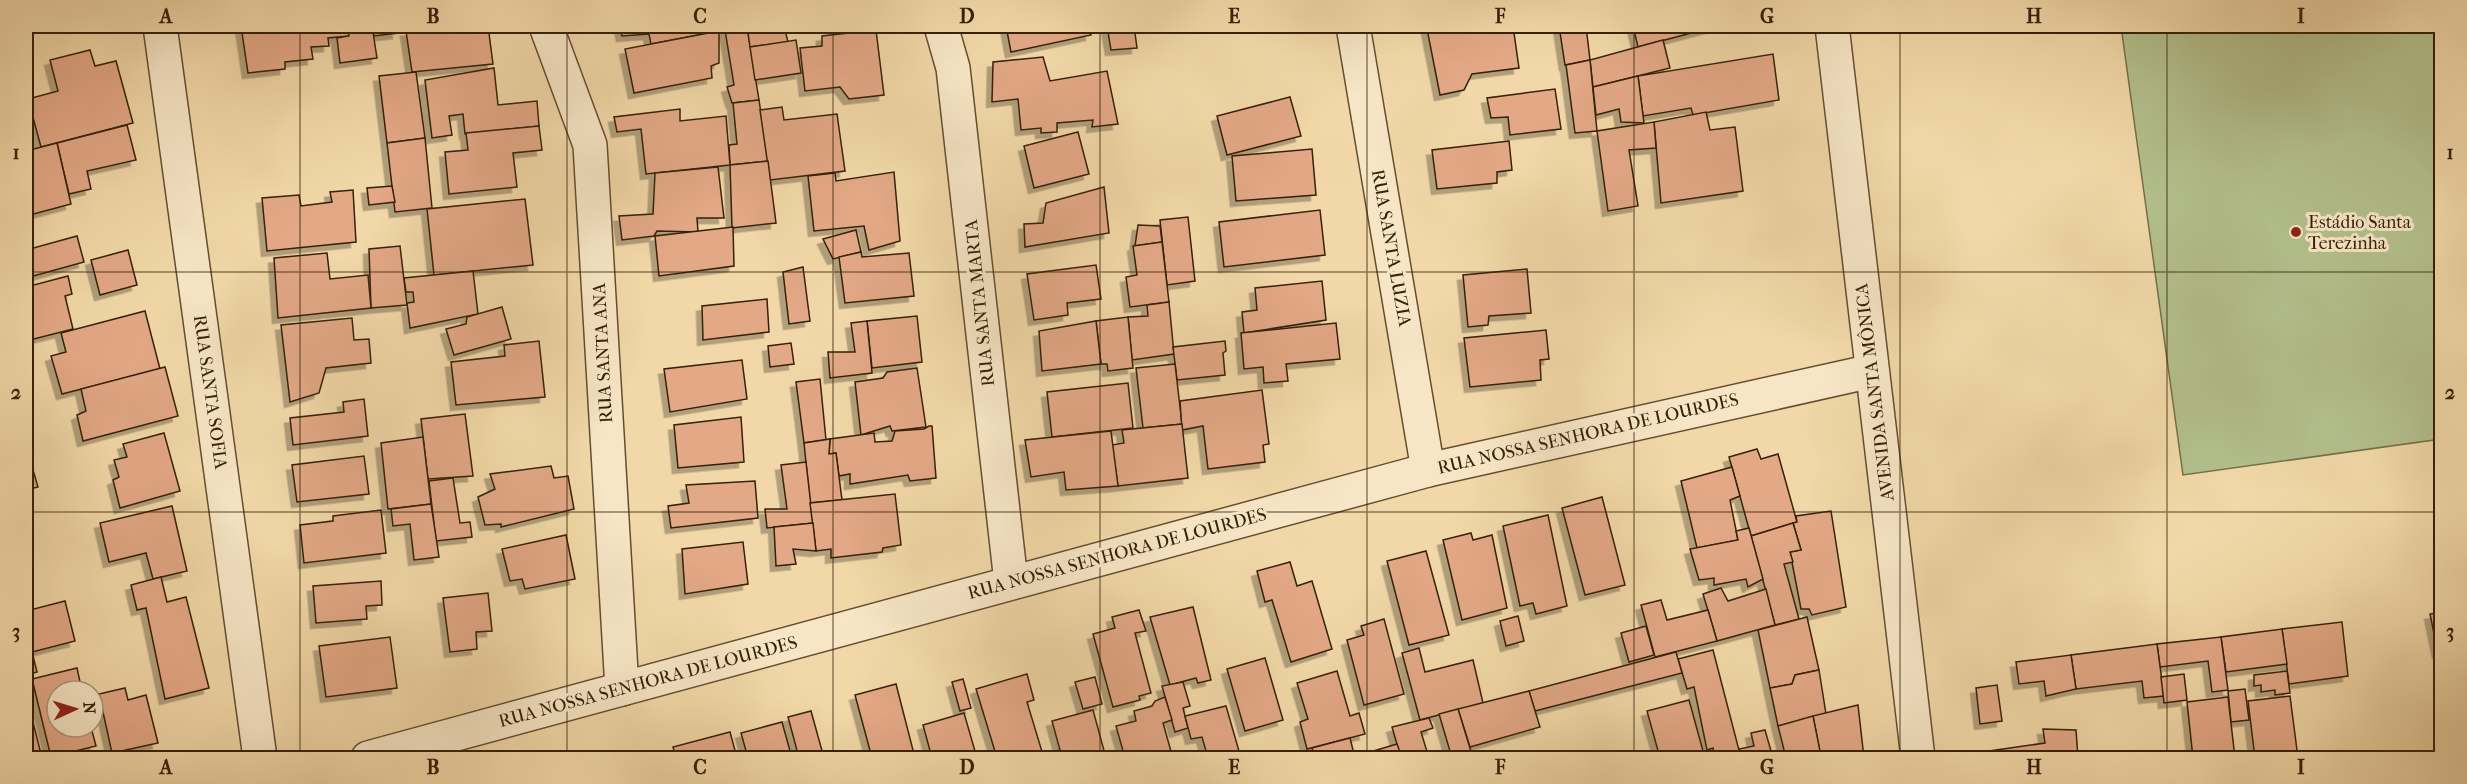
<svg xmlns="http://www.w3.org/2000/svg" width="2467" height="784" viewBox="0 0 2467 784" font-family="'IM FELL French Canon',serif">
<defs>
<filter id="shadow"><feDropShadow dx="-5.5" dy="5.5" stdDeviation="0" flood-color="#0004"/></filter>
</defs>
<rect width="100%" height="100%" fill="#f2d8a8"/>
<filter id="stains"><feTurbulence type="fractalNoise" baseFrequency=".00333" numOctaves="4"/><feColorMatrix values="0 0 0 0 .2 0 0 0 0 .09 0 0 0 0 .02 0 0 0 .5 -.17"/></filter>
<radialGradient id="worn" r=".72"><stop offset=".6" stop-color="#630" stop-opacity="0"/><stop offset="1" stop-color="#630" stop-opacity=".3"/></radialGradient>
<!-- green -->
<polygon fill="#b3c08d" stroke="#74704a" stroke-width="1.5" points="2121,26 2441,26 2441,439 2183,475"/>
<!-- building -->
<g fill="#e3a886" stroke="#352008" stroke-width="1.5" filter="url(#shadow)">
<polygon points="241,26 348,26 349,36 328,38 329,46 311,47 313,59 285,62 285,69 248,73"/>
<polygon points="348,26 372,26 377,58 340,63 337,38 349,36"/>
<polygon points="373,26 421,26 397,28 398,33 374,36"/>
<polygon points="458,26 488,26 493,64 412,72 406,31"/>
<polygon points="620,26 717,26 719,31 651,44 649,34 622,36"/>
<polygon points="718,26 747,26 719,31"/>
<polygon points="747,26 759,100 732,103 727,87 734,85 725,30"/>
<polygon points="747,26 784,26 788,42 750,47"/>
<polygon points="839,26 874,26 875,29 843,33"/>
<polygon points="1006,26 1089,26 1091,35 1011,52"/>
<polygon points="1107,26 1134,26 1137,48 1111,50"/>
<polygon points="1454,26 1513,26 1519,68 1472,74 1464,90 1440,95 1427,29"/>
<polygon points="1559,26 1586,26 1590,60 1565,65"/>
<polygon points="1633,26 1718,26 1638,47"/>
<polygon points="876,30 884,95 849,99 840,87 805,91 800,48 822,46 822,36"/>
<polygon points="719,31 719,63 711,66 712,78 634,93 625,49"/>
<polygon points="796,40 801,73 755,80 750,47"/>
<polygon points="1663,40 1670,68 1593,87 1590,60"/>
<polygon points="90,50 95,66 116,61 133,123 41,147 28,99 58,91 50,60"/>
<polygon points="1773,54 1779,100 1693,115 1691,108 1643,116 1638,76"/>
<polygon points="1043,57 1050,81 1107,71 1118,124 1092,127 1093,120 1057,123 1057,132 1041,133 1041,128 1021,130 1018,99 992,102 993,62"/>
<polygon points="1590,60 1597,131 1575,133 1566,65"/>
<polygon points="494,68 498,105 537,101 539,126 465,134 463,114 449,116 452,135 432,138 425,80"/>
<polygon points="416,72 425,138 387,143 379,76"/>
<polygon points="1638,76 1644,123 1621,122 1619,109 1596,115 1593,87"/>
<polygon points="1555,89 1561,129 1510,135 1508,117 1491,118 1487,98"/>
<polygon points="1290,97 1301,136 1227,155 1217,116"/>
<polygon points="759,100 768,161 730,165 729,145 737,144 733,103"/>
<polygon points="782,107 784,120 837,114 845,171 770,180 760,110"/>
<polygon points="680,109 680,121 726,116 730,165 646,174 641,129 617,132 614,117"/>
<polygon points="1706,112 1710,130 1735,127 1743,191 1661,203 1654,122"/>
<polygon points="1654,122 1656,148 1629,150 1638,206 1608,211 1597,131"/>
<polygon points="127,125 136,160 87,171 91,189 69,194 57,143"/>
<polygon points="539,126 542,150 513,153 517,187 449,194 445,152 468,150 466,133"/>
<polygon points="1078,132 1089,174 1034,188 1024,146"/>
<polygon points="425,138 432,208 395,212 387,143"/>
<polygon points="1509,141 1512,170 1497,172 1497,183 1437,189 1432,150"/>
<polygon points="57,143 71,204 26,216 26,151"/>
<polygon points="1312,149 1316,195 1236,201 1232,156"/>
<polygon points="768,161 776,223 732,228 730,165"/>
<polygon points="718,167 724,218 697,218 698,232 657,231 654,236 622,240 619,216 653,214 655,173"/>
<polygon points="894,172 900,241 869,250 864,226 814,231 808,176 835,173 836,181"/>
<polygon points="392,186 395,202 369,205 367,188"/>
<polygon points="1104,187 1109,233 1025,247 1024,224 1043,223 1046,203"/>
<polygon points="353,190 356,242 267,251 262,198 299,195 301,206 332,202 330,192"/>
<polygon points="525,199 533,265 434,275 427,209"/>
<polygon points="1320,210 1325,255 1224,267 1219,222"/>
<polygon points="1188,217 1195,281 1167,285 1160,220"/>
<polygon points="1138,225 1160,226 1162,242 1135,246"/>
<polygon points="733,227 734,266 659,276 655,236"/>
<polygon points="856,230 861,252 833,259 823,239"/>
<polygon points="77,236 84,262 26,278 26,250"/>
<polygon points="1162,242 1169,302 1130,307 1126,277 1137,275 1133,246"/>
<polygon points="400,246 407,305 371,308 369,249"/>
<polygon points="128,250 137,285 100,295 91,260"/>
<polygon points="861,252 862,257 909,253 914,296 845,303 839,257"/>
<polygon points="327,253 330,279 368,275 371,308 278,318 274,258"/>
<polygon points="1096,265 1101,299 1067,303 1068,315 1034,320 1027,274"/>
<polygon points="803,267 810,321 789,324 783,272"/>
<polygon points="1527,269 1531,313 1489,316 1488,325 1468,327 1463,275"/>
<polygon points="473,271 478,314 410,328 407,303 414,302 413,292 406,292 404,278"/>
<polygon points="68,276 72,294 65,296 73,329 26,341 26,287"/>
<polygon points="1322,281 1326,320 1244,333 1242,312 1257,310 1255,288"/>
<polygon points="767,299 769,332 703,340 702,306"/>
<polygon points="1169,302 1174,354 1132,360 1128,317 1148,316 1147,305"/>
<polygon points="502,307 511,339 454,355 446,329 466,324 467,317"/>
<polygon points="145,311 160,369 62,394 51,356 66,352 61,333"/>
<polygon points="917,316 922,362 872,368 867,321"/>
<polygon points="1128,317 1133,368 1108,371 1107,364 1101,364 1096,321"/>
<polygon points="352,318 354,340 369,339 371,363 326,368 319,393 290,402 281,325"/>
<polygon points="867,321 872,373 830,378 828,352 855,352 851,323"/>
<polygon points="1096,321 1101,364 1042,371 1039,331"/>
<polygon points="1336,323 1340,359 1286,364 1288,381 1264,383 1263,367 1244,369 1241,333"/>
<polygon points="1546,330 1549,359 1540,360 1541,380 1470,387 1464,338"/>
<polygon points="539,341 545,397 456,405 451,362 505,356 504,345"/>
<polygon points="1225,341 1226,351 1223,353 1225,375 1177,380 1173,347"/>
<polygon points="791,343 794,364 770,367 768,346"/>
<polygon points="742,360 747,399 670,412 664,369"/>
<polygon points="1175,364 1182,424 1143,428 1136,368"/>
<polygon points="165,367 178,416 83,441 77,415 86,411 81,389"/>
<polygon points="917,368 926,427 892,431 890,426 861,435 855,382 883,378 887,372"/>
<polygon points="820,379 826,440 804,443 796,382"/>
<polygon points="1128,383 1133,428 1052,437 1047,392"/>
<polygon points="1262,390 1269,444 1263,445 1265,462 1208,469 1203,426 1182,430 1180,401"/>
<polygon points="364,399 368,436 293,445 290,418 344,412 343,402"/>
<polygon points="465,414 473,476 428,479 421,419"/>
<polygon points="741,417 744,462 678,468 674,425"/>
<polygon points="1182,424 1188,478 1118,486 1112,445 1124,443 1122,430"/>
<polygon points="929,426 932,426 936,478 910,481 908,475 850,484 850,474 839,476 836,453 829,454 830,439 874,433 875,442 892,441 895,431 924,429"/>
<polygon points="1111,431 1118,486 1066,490 1064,472 1031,477 1025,440"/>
<polygon points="164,433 180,491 120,508 113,480 119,477 114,460 127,457 123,444"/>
<polygon points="423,437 431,504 388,509 381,443"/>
<polygon points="830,439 829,454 836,453 842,500 810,503 804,443"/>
<polygon points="26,440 33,470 26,471"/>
<polygon points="1757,449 1761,459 1778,454 1797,522 1751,536 1729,457"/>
<polygon points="364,456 369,494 297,502 292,465"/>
<polygon points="806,462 813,523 767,528 765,509 787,509 781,465"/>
<polygon points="551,466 554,478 568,476 574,509 501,527 501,524 485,525 478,497 495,489 490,474"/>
<polygon points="1732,467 1740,496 1730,500 1738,540 1697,548 1681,481"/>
<polygon points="33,470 38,487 26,490 26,471"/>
<polygon points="453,478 460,523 470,522 472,537 436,541 429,481"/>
<polygon points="755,481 758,518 671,528 668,506 689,503 686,485"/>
<polygon points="895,494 901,545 883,548 882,552 831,558 831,549 816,551 810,503"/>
<polygon points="1602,497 1625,585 1585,595 1562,508"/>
<polygon points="431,504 439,557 414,560 410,524 393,526 391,509"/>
<polygon points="172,506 187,571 153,579 146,553 109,562 100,523"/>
<polygon points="381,510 386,553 304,563 300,525 333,521 333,516"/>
<polygon points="1831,511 1846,607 1812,615 1809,609 1801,609 1790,552 1801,550 1793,523 1797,522 1796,516"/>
<polygon points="1548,515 1567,606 1536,614 1533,603 1520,606 1503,526"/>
<polygon points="813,523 816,551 793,549 796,564 776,566 774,527"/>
<polygon points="1793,523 1801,550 1790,552 1793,562 1784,564 1799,619 1775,625 1751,536"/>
<polygon points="1749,528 1763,579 1748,587 1746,579 1714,585 1714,578 1699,580 1690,549 1738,540 1736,531"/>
<polygon points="1471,533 1473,540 1492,535 1507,608 1462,620 1443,540"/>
<polygon points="566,535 575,579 525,589 522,579 510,581 502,549"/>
<polygon points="743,542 748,584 685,594 682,549"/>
<polygon points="1426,551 1449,635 1409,645 1387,561"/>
<polygon points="1290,562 1297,586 1312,581 1332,649 1291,662 1272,600 1265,602 1257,571"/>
<polygon points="161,577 167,602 186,597 209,688 165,699 146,608 137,610 131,585"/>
<polygon points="381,581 382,605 366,606 367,619 316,623 313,586"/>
<polygon points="1721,588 1728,601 1766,589 1775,625 1717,641 1703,594"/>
<polygon points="488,593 492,631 476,632 477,649 450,652 443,598"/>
<polygon points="1661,600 1667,620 1708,610 1717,641 1655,657 1641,605"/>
<polygon points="65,601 75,641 32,652 37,672 26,675 26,611"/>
<polygon points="1193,607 1211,680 1198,683 1196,678 1170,685 1150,617"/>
<polygon points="1139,610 1146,631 1135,633 1151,693 1139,696 1140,700 1113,707 1093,634 1115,628 1112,617"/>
<polygon points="2442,612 2442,652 2438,653 2430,614"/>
<polygon points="1518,616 1524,641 1506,646 1500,621"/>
<polygon points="1807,617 1819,670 1795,675 1792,684 1770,688 1758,630"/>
<polygon points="1384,619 1404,694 1364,705 1347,640 1364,635 1361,626"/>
<polygon points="2342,622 2348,676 2289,684 2282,629"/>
<polygon points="1646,626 1654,655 1629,662 1621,633"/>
<polygon points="2282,629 2287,664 2226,672 2221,637"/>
<polygon points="390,637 397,688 326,697 319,646"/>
<polygon points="2221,637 2228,690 2212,692 2208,661 2160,667 2157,644"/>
<polygon points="2157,644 2164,696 2144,698 2142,681 2076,689 2071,655"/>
<polygon points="1419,648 1425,672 1473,660 1483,703 1420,720 1402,653"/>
<polygon points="1713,650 1741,758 1715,758 1713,748 1707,750 1694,687 1687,689 1678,659"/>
<polygon points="1676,652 1682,673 1535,711 1529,691"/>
<polygon points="2071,655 2076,689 2046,696 2044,681 2019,684 2016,662"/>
<polygon points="1265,658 1283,720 1245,731 1227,669"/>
<polygon points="77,668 82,691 57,691 57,727 91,727 96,746 51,757 32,679"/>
<polygon points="1819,670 1826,714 1778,726 1770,688 1792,684 1795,675"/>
<polygon points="1337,671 1350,716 1359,713 1365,734 1307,749 1300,722 1308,719 1297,683"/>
<polygon points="2287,671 2290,693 2275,695 2275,690 2261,692 2261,685 2254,686 2254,675"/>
<polygon points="1027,674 1034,700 1027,702 1043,755 1033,758 997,758 976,689"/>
<polygon points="2184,674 2187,700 2164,703 2161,677"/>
<polygon points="1095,677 1102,704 1083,709 1075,682"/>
<polygon points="963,679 971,708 960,711 952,682"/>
<polygon points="1183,682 1190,706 1183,708 1188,728 1175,732 1162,686"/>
<polygon points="896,684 915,758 872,758 855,695"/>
<polygon points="1997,685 2002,721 1980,724 1976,688"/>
<polygon points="125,688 128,700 146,695 158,743 112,753 99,694"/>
<polygon points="2245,689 2249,720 2231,722 2228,691"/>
<polygon points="1529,691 1540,727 1470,747 1458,709"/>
<polygon points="2290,696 2298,758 2255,758 2248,701"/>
<polygon points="1165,697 1172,720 1163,723 1172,755 1159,758 1125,758 1116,726 1136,721 1134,711 1152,706 1155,701"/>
<polygon points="2228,697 2235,758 2193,758 2187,702"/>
<polygon points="1689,700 1703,751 1675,758 1660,758 1647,711"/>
<polygon points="1858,705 1864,758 1821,758 1813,716"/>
<polygon points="1226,706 1241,758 1208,758 1202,737 1191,739 1185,716"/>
<polygon points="1458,709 1473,758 1452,758 1439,714"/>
<polygon points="1093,710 1106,758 1054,758 1053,752 1060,750 1052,721"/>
<polygon points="811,711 824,758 799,758 788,717"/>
<polygon points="964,713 977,758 932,758 923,725"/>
<polygon points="1813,716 1820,751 1786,758 1778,726"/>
<polygon points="26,717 27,723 33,722 42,758 26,758"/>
<polygon points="1429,718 1433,728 1421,732 1429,758 1401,758 1392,727"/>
<polygon points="782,722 792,758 748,758 741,733"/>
<polygon points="2043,729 2076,730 2078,758 1955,758 1955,756 2045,743"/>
<polygon points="1765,730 1773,758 1741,758 1739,749 1754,746 1751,733"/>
<polygon points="730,732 737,758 676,758 673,747"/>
<polygon points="1350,738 1355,758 1315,758 1312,748"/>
<polygon points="1397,744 1402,758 1361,758 1360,755"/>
<polygon points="1820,751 1821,758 1786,758"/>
<polygon points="674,752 676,758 649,758"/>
</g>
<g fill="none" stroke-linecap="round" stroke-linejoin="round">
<!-- minor casing -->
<g stroke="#644e30" stroke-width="36">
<g id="minor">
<polyline points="160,26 260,758"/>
<polyline points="546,26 590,145 622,689"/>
<polyline points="941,26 953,68 1011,582"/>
<polyline points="1353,26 1428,470"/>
<polyline points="368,758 1428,470 1872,371"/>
</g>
</g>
<!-- tertiary casing -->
<g stroke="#644e30" stroke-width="36">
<polyline id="tertiary" points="1832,26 1918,758"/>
</g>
<!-- minor -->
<use href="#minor" stroke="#f7e6c6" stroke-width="33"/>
<!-- tertiary -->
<use href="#tertiary" stroke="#f7e6c6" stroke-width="33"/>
</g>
<!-- grid -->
<path fill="none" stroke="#352008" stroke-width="1.5" stroke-opacity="0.55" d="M300 26V758M567 26V758M833 26V758M1100 26V758M1367 26V758M1634 26V758M1900 26V758M2167 26V758M26 272H2442M26 512H2442"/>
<!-- markers -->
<circle fill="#8f2418" stroke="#f7e6c6" stroke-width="2" cx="2296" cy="232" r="6"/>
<g text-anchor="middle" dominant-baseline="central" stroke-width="6" stroke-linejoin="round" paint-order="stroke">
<!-- poi labels -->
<g font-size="18" fill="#352008" stroke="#f7e6c6" text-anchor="start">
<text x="2308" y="222">Estádio Santa<tspan x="2308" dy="21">Terezinha</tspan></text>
</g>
<!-- street labels -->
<g font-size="18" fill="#352008" stroke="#f7e6c6">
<text transform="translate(1391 248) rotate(80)">RUA SANTA LUZIA</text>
<text transform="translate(980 303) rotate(-96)">RUA SANTA MARTA</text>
<text transform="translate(603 353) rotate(-93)">RUA SANTA ANA</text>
<text transform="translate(210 392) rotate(82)">RUA SANTA SOFIA</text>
<text transform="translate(1875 392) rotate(-97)">AVENIDA SANTA MÔNICA</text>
<text transform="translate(1588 434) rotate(-13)">RUA NOSSA SENHORA DE LOURDES</text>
<text transform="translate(1117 554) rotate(-15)">RUA NOSSA SENHORA DE LOURDES</text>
<text transform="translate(648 682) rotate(-15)">RUA NOSSA SENHORA DE LOURDES</text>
</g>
</g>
<!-- margin -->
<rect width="2467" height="784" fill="none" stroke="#f2d8a8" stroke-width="66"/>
<!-- north arrow -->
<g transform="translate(75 709) rotate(86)"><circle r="28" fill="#f7e6c6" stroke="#a9977a" stroke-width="1.5"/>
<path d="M0-4.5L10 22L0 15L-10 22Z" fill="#8f2418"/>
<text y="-9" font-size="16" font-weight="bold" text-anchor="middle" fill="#352008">N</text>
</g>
<rect x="33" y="33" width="2401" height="718" fill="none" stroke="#352008" stroke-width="2"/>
<g font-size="20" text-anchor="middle" font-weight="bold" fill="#352008">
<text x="166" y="23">A</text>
<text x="433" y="23">B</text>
<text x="700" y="23">C</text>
<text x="967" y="23">D</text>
<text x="1234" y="23">E</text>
<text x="1500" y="23">F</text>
<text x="1767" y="23">G</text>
<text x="2034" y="23">H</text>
<text x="2301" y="23">I</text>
<text x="16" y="159">1</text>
<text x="2450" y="159">1</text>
<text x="16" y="399">2</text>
<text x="2450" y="399">2</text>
<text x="16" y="638">3</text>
<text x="2450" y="638">3</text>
<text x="166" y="774">A</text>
<text x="433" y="774">B</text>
<text x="700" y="774">C</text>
<text x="967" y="774">D</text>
<text x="1234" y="774">E</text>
<text x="1500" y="774">F</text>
<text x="1767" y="774">G</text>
<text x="2034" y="774">H</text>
<text x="2301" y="774">I</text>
</g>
<rect width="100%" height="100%" filter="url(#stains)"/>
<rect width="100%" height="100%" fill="url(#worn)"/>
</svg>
